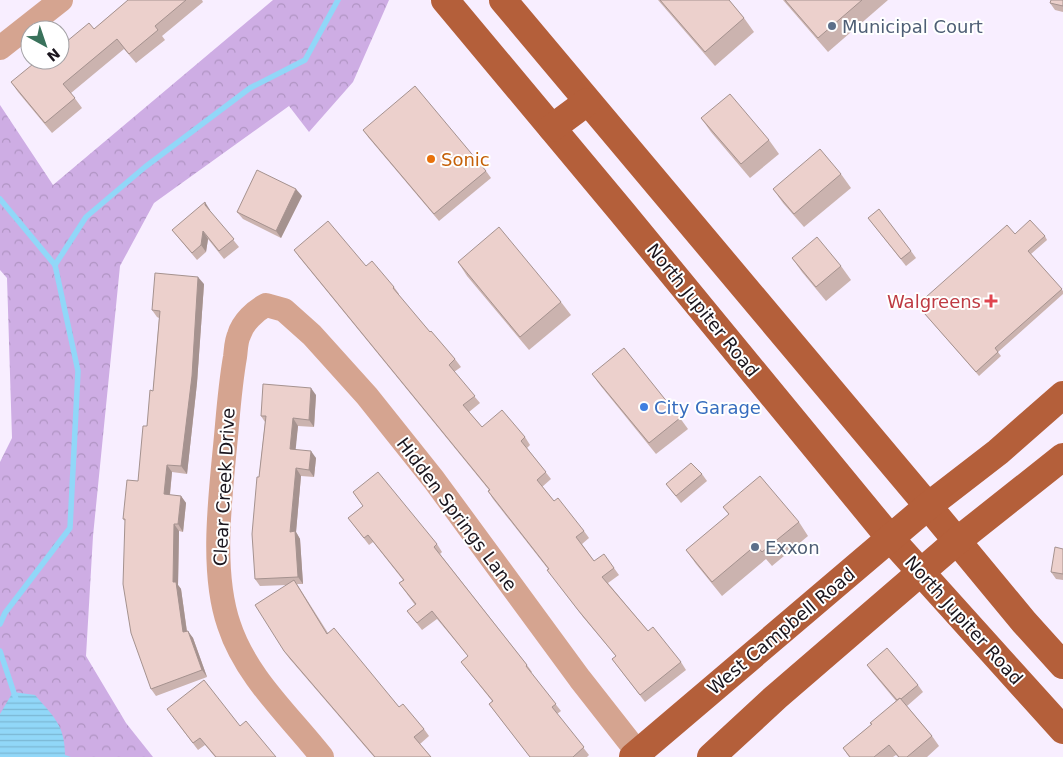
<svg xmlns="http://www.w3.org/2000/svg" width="1063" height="757" viewBox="0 0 1063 757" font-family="'DejaVu Sans',sans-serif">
<defs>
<pattern id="forest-crowns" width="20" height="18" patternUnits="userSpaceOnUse" patternTransform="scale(1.25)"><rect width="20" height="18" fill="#ceade4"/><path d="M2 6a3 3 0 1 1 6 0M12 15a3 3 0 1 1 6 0" fill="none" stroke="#b094c3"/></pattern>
<pattern id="water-rules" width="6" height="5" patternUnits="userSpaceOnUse" patternTransform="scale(1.25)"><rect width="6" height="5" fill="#91d7f8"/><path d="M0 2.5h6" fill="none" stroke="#7cb8d4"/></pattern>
</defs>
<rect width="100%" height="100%" fill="#f8eeff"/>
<!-- forest -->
<polygon fill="url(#forest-crowns)" points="273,0 389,0 353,82 309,132 289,106 154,203 120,266 93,536 86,656 126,723 153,757 0,757 0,462 12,438 7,278 0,270 0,105 53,185"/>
<!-- water -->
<path fill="url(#water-rules)" d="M13 692 35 695C53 716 65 725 65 755L71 757H0V714Z"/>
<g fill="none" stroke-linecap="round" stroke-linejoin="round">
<!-- stream -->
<g stroke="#91d7f8" stroke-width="5.5">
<polyline points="0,199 55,265 78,371 70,528 5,613 0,624"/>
<polyline points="55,265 86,217 145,167 250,88 305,60 338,0"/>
<polyline points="0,651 16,699"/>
</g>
<!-- minor -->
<g stroke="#d5a490" stroke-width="24">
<polyline points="0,48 61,0"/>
<path d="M322 757C289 715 246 677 229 625 209 567 222 485 227 425 229 402 231 380 235 357 236 350 236 341 239 335 243 322 255 311 266 305L284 310 312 335 367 396 434 480 580 679 638 753"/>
</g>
<!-- major -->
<g stroke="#b45f3a" stroke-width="28">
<polyline points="445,0 622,212 890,538 1063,730"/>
<polyline points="503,0 928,506 1024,622 1063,665"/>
<polyline points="552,128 587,102"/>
<polyline points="633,757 928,506 998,452 1063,395"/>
<polyline points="711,757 776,697 957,541 1063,457"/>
</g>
</g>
<!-- wall -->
<g fill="#cbb3af">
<polygon points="128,0 202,0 203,2 162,36 165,40 136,63 124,49 71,93 82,108 52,133 18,92 11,82 94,29"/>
<polygon points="658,0 729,0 744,18 754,32 715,66"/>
<polygon points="783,0 888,0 828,52"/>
<polygon points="1063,0 1063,12 1055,10 1050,3"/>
<polygon points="701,118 769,140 779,154 750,178 711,132"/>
<polygon points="363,130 486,171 491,178 439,221 368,137"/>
<polygon points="841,174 851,188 804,227 783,203 773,189"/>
<polygon points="302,196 281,238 243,219 237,212"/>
<polygon points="210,210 210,211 239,247 224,259 208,239 206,252 197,260 172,230"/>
<polygon points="868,218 911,251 916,258 906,266"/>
<polygon points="1015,234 1045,236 1047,240 1031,254 1063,291 1063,294 998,352 1001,356 979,376 917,305"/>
<polygon points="294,250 366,266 394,287 399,294 398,295 430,332 455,359 461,367 454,372 480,403 469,412 482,427 525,437 530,445 527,448 551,479 542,487 554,501 584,531 589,538 582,544 594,561 614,568 619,575 608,583 648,631 681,662 686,670 645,702 612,659 616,656 583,617 553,577 548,569 493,499 488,491 489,490 299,257"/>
<polygon points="792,258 841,266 851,280 826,301 802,272"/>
<polygon points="458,262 561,302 571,315 529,350 467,276"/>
<polygon points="204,284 197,383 187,474 172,472 170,495 181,496 186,503 183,532 179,531 178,585 181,589 187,631 193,638 207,677 156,696 151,689 125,521 123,519 138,481 147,426 153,391 159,318 157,317 152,310"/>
<polygon points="592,374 680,418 688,429 656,454 600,385"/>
<polygon points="316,395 314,427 298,426 295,449 316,458 314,477 301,476 296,532 300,539 303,584 297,584 328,633 399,707 424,729 429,736 420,744 431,757 374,757 289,658 284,651 287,585 260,586 255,579 259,477 265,422 261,416"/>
<polygon points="702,474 707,481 681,503 666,484"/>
<polygon points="353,492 437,544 442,552 440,554 527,665 532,672 531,673 561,711 557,714 589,755 587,757 530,757 489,704 492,701 461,662 468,656 437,619 422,630 407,611 415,605 399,583 403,580 373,542 369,545 348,518 363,506"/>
<polygon points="723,507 799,522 808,536 772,566 766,559 722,596 696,564 686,550 729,515"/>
<polygon points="1063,549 1063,580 1056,579 1051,572"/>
<polygon points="867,665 918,685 923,692 907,706 932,736 939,746 927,757 898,757 896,755 893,757 849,757 843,748 872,724 896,701 872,672"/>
<polygon points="172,716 240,726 276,757 215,757 205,745 198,750"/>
</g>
<!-- shaded-wall -->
<g fill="#a5928f">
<polygon points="296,189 302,196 281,238 276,231"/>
<polygon points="205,202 210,210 210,212 205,205"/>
<polygon points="203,231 208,239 206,252 201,245"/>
<polygon points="198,277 204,284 197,383 187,474 181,466"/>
<polygon points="311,388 316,395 314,427 309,420"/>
<polygon points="293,418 298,426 295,456 290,449"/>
<polygon points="311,451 316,458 314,477 309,470"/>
<polygon points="167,465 172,472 169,502 164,494"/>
<polygon points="296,468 301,476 296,532 300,539 303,584 298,577 290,532"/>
<polygon points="181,496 186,503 183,532 178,524"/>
<polygon points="174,524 179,531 178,585 181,589 188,640 183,632 173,582"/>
<polygon points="188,631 193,638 207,677 202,670"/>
</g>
<!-- building -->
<g fill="#ecd0cc" stroke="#a5928f">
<polygon points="128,0 186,0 155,26 158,30 129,54 117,39 63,84 75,98 45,123 11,82 38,60 43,60 44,61 45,60 60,60 60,47 89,23 94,29"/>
<polygon points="660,0 729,0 744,18 705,52"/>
<polygon points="785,0 862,0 818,38"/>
<polygon points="1051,0 1063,0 1063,6 1050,3"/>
<polygon points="415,86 486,171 434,214 363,130"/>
<polygon points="730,94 769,140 741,164 701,118"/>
<polygon points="820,149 841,174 794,214 773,189"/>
<polygon points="257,170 296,189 276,231 237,212"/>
<polygon points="205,202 205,205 234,239 219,251 203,231 201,245 192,253 172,230"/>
<polygon points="879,209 911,251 901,259 868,218"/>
<polygon points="1030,220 1045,236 1028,251 1062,289 995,348 998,352 976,372 917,305 1007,225 1015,234"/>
<polygon points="328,221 366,266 372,261 394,287 393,288 430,332 431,331 455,359 449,365 475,396 463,405 482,427 502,410 525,437 521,441 546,472 537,480 554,501 558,498 584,531 576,537 594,561 604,554 614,568 602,577 648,631 653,627 681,662 640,695 612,659 616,656 578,610 547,570 549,569 488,491 490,490 294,250"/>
<polygon points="499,227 561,302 520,337 458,262"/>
<polygon points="817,237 841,266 816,287 792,258"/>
<polygon points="155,273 198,277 192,376 181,466 167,465 164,494 181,496 178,524 174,524 173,582 176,582 183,632 188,631 202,670 151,689 131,633 123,584 125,519 123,519 127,480 138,481 143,426 147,426 150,390 153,391 160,311 152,310"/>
<polygon points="624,348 680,418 649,443 592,374"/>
<polygon points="263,384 311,388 309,420 293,418 290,449 311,451 309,470 296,468 290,532 295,531 298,577 255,579 252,534 257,477 259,477 266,416 261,416"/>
<polygon points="691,463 702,474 676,496 666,484"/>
<polygon points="378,472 437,544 434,547 527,665 526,666 556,704 552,707 584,747 573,757 530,757 489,704 493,701 461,662 468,656 432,611 417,623 407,611 416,604 399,583 404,580 368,535 364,538 348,518 363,506 353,492"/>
<polygon points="760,476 799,522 762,552 756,545 712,582 686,550 729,514 723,507"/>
<polygon points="1055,547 1063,549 1063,574 1051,572"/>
<polygon points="294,580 327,634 334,628 399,707 403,704 424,729 414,737 431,757 375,757 284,651 255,605"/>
<polygon points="887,648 918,685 901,699 900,698 897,700 867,665"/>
<polygon points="204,680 240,726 246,721 276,757 216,757 200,738 193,743 167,709"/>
<polygon points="900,698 932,736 907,757 899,757 889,745 874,757 850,757 843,748 872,724 870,723"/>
</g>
<!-- markers -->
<g fill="#5c6f8a" stroke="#fff" stroke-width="2">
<circle cx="832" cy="26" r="5"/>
<circle cx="755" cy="547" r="5"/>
</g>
<circle fill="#e8710a" stroke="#fff" stroke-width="2" cx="431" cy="159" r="5"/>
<path fill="#e0444e" stroke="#fff" stroke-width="2" d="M988.5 293.5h5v5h5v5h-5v5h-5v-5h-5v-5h5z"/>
<circle fill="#3f7fe0" stroke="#fff" stroke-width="2" cx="644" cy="407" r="5"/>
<g text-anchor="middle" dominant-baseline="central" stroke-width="4" stroke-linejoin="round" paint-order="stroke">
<!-- service labels -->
<g font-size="18" fill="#4e5e75" stroke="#fff" text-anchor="start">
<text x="842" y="26">Municipal Court</text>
<text x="765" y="547">Exxon</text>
</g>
<!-- food labels -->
<g font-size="18" fill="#c56008" stroke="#fff" text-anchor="start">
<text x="441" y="159">Sonic</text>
</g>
<!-- health labels -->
<g font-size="18" fill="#be3a42" stroke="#fff" text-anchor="end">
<text x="981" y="301">Walgreens</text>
</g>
<!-- street labels -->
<g font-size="18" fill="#1a151d" stroke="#fff">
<text transform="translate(703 310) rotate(51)">North Jupiter Road</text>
<text transform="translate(224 487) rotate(-87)">Clear Creek Drive</text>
<text transform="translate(457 514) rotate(53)">Hidden Springs Lane</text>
<text transform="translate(964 620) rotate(48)">North Jupiter Road</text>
<text transform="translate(781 631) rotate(-40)">West Campbell Road</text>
</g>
<!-- shop labels -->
<g font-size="18" fill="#366cbe" stroke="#fff" text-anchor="start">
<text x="654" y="407">City Garage</text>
</g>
</g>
<!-- north arrow -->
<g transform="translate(45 45) rotate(140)"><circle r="24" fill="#ffffff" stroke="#a3a1a5"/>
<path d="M0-4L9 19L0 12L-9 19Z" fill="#39725b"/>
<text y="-8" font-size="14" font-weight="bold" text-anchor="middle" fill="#1a151d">N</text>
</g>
</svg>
